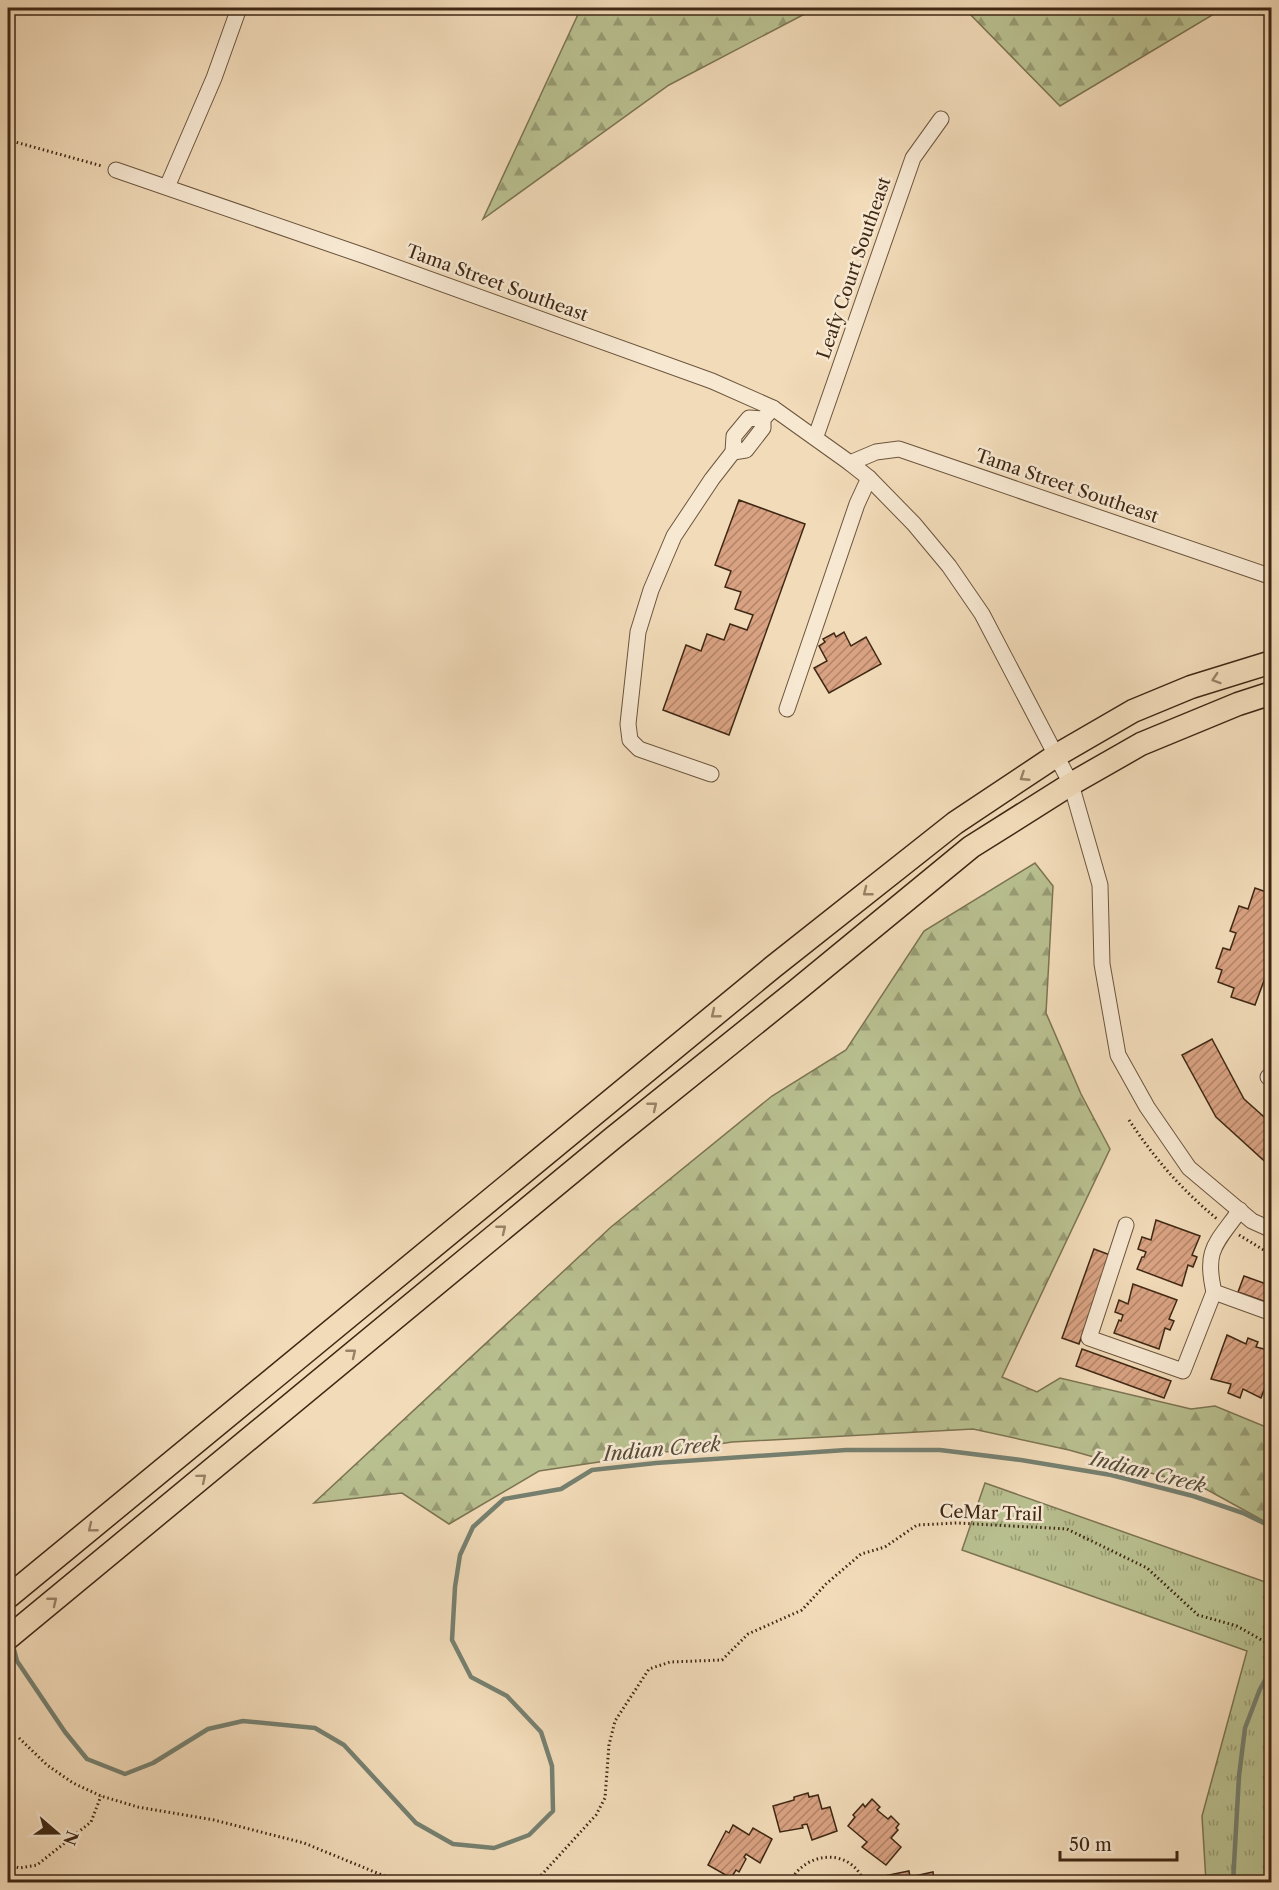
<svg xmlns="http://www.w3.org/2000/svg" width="1279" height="1890" viewBox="0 0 1279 1890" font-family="'Libre Caslon Text',serif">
<defs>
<pattern id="forest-firs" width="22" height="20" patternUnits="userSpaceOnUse" patternTransform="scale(1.5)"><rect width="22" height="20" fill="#b9c090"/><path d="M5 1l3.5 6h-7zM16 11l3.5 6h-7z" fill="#989c74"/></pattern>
<pattern id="park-tufts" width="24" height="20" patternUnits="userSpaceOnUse" patternTransform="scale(1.5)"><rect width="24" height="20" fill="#b9c090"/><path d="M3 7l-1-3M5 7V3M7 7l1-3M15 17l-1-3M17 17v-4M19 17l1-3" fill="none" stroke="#989c74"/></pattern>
<pattern id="building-hatch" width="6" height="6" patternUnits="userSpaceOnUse" patternTransform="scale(1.5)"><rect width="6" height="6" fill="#d9a282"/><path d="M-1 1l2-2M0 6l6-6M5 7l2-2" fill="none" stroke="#b18469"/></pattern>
</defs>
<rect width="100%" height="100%" fill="#f2dbb9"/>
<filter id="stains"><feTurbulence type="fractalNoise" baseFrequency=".00333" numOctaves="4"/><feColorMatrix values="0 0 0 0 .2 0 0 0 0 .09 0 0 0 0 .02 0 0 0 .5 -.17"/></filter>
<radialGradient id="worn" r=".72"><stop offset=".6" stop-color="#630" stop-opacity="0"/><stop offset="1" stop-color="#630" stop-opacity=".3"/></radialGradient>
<!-- forest -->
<g fill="url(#forest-firs)" stroke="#7c7452" stroke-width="1.5">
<polygon points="581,8 816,8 669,85 483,219"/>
<polygon points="964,8 1224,8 1060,106"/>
<polygon points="1035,863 1053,886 1046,1013 1081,1094 1110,1149 1002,1377 1037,1392 1060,1378 1191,1409 1215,1406 1271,1429 1271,1525 1204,1488 1069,1450 973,1429 732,1442 539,1471 449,1524 402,1493 314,1503 611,1227 772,1096 846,1050 924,931"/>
</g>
<!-- park -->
<polygon fill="url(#park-tufts)" stroke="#7c7452" stroke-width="1.5" points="985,1483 1271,1584 1271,1882 1206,1882 1202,1816 1247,1651 962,1550"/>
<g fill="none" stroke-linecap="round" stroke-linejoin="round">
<!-- stream -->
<g stroke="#768070" stroke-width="4.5">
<polyline points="12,1642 17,1661 65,1732 87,1759 125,1774 153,1763 208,1729 243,1721 315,1728 344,1745 416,1823 453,1844 494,1848 529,1835 553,1811 552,1766 541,1732 507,1696 471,1677 452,1640 455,1587 460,1555 473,1527 504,1499 561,1489 592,1470 656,1463 846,1450 940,1450 1021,1460 1111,1475 1193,1496 1243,1513 1272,1527"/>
<polyline points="1233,1882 1239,1776 1245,1728 1260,1689 1272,1668"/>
</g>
</g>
<!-- building -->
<g fill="url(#building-hatch)" stroke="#3f2814" stroke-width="1.5">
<polygon points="739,500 805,524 729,735 663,710 686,645 701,651 707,634 724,640 730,624 747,630 753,615 735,609 741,592 725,587 731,571 715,565"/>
<polygon points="844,632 851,646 866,637 881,664 829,693 814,668 827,661 819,646 825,642 823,639 834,633 836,637"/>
<polygon points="1255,888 1272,894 1272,959 1255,1005 1231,997 1234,988 1218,982 1222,970 1216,968 1223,948 1230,950 1236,933 1230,931 1239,906 1248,909"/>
<polygon points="1212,1039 1244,1099 1272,1124 1271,1167 1216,1117 1182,1055"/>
<polygon points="1156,1220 1200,1236 1192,1255 1197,1257 1193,1267 1188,1265 1182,1286 1137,1269 1142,1257 1144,1257 1146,1252 1138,1249 1142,1237 1151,1240"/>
<polygon points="1094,1249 1110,1255 1079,1344 1062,1338"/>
<polygon points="1244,1276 1272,1286 1272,1304 1238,1292"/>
<polygon points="1133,1284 1177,1300 1169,1319 1174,1321 1170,1330 1165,1328 1159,1349 1114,1333 1119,1320 1121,1321 1123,1315 1115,1312 1119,1300 1128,1304"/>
<polygon points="1227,1335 1246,1344 1248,1338 1258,1342 1256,1347 1272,1351 1272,1368 1261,1398 1243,1389 1240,1398 1228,1393 1231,1384 1211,1379"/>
<polygon points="1082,1349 1171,1381 1164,1398 1076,1366"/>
<polygon points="808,1793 809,1797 818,1795 822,1809 830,1807 837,1831 812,1840 807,1824 802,1825 803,1828 780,1832 773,1806 794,1800 794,1797"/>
<polygon points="872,1799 880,1807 877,1810 888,1819 891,1816 899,1824 896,1828 898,1830 891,1838 901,1847 886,1865 862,1847 867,1842 848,1826 855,1817 853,1815 863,1804 865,1807"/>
<polygon points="733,1825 749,1835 753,1828 772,1839 760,1863 746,1854 744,1857 746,1859 739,1872 736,1870 731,1878 708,1865 726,1831 729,1833"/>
<polygon points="909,1871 910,1877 933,1872 934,1881 942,1880 942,1882 880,1882 879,1877"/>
</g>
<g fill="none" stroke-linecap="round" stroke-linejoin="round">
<!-- minor casing -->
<g stroke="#6c553d" stroke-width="17">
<g id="minor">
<polyline points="116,170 365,256 712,381 773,408 850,463 876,452 899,449 1272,577"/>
<polyline points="167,187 214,78 239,8"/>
<polyline points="763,419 749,418 734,436 733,452 746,450 763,428 763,419 773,408"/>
<polyline points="816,436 913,158 941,119"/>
<polyline points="850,463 869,478 914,524 949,566 982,614 1071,784 1100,885 1102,964 1118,1055 1147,1107 1189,1168 1252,1221 1272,1230"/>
<polyline points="787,709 857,504 869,478"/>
<polyline points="711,774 639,749 630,740 628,724 638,632 651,590 674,536 712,479 733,452"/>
<polyline points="1268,1077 1272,1077"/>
<path d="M1240 1210C1216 1244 1204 1249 1214 1292L1272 1313"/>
<polyline points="1126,1225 1089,1338 1183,1371 1214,1292"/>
</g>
</g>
<!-- highway casing -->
<g stroke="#3f2814" stroke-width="25">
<g id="highway">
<polyline points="8,1597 773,967 955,823 1057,755 1133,711 1191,687 1272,662"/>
<polyline points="8,1638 613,1138 797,990 971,847 1071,784 1141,744 1238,704 1272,693"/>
</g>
</g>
<!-- path -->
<g stroke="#3f2814" stroke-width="3" stroke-dasharray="1.5 3" stroke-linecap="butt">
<polyline points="8,140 102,166"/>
<path d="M1129 1120C1155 1159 1180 1188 1217 1219"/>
<polyline points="1239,1235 1272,1255"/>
<polyline points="19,1738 47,1765 73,1783 101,1796 138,1807 214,1820 304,1843 399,1882"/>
<polyline points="8,1865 20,1868 37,1865 91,1822 101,1796"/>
<polyline points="535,1882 596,1815 605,1798 609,1745 615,1721 649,1669 670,1662 722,1660 748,1634 802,1610 826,1584 861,1554 885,1547 917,1525 957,1523 1067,1529 1147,1568 1198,1615 1237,1626 1272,1646"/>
<path d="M790 1882C805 1851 851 1847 864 1882"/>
</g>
<!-- minor -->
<use href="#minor" stroke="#f7e8d2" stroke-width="15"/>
<!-- highway -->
<use href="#highway" stroke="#f2dbb9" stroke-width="22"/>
</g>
<!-- one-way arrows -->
<defs><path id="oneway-chevron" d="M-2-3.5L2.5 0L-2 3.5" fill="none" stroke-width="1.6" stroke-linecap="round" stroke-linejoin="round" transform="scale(1.5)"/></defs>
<g stroke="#988266">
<use href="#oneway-chevron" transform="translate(1216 679) rotate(162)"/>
<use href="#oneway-chevron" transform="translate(1024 777) rotate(147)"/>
<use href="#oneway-chevron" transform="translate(867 892) rotate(142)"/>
<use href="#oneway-chevron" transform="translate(715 1014) rotate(141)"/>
<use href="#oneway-chevron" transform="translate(653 1106) rotate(-39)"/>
<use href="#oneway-chevron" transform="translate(502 1229) rotate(-39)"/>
<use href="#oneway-chevron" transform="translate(352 1353) rotate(-39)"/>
<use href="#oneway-chevron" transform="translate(202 1478) rotate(-40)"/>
<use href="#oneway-chevron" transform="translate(92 1528) rotate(141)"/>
<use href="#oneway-chevron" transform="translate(53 1601) rotate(-39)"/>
</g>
<g text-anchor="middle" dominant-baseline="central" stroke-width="5" stroke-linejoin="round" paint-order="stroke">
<!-- street labels -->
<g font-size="18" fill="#3f2814" stroke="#f7e8d2">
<text transform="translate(854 268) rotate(-71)">Leafy Court Southeast</text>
<text transform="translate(497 283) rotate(20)">Tama Street Southeast</text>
<text transform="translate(1067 486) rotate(19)">Tama Street Southeast</text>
<text transform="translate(991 1513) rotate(2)">CeMar Trail</text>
</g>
<!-- water labels -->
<g font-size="20" font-style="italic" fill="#564d3a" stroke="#f7e8d2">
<text transform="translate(662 1449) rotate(-5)">Indian Creek</text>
<text transform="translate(1148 1472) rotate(14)">Indian Creek</text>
</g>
</g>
<!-- margin -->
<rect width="1279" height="1890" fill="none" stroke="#f2dbb9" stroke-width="30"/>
<rect x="9" y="9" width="1261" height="1872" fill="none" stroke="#3f2814" stroke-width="3"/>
<rect x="15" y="15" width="1249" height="1860" fill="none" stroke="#3f2814" stroke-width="1.5"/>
<!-- north arrow -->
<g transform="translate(57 1833) rotate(110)" stroke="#f7e8d2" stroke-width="4.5" paint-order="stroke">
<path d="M0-4.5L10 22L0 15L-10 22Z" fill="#3f2814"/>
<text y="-9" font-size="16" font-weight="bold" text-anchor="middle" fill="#3f2814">N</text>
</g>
<!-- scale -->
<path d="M1060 1851v9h117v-9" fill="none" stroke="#3f2814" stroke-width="3"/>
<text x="1069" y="1851" font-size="18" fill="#3f2814" stroke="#f7e8d2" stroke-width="4.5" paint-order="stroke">50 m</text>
<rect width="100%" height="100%" filter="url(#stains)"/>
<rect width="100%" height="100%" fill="url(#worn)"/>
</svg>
